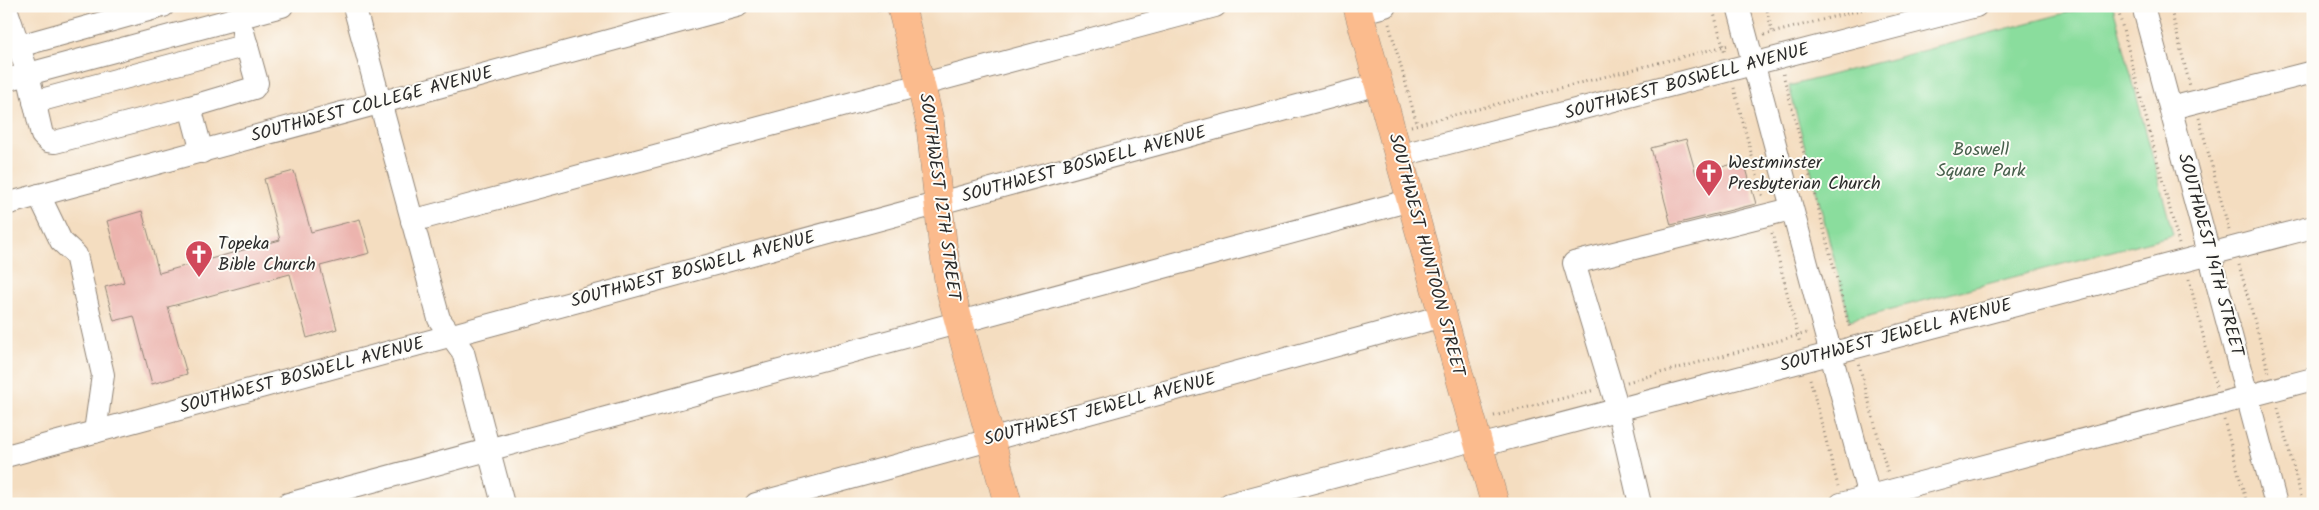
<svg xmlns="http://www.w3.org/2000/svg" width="2319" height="510" viewBox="0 0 2319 510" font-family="Kalam,sans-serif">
<rect width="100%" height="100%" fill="#fdfcf7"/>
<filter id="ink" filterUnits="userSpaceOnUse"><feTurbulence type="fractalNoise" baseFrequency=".02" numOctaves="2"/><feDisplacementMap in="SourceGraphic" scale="10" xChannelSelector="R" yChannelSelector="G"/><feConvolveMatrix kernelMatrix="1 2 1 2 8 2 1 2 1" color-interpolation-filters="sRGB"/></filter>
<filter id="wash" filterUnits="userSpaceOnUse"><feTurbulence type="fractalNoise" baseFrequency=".0096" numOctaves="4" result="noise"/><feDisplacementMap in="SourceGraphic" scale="20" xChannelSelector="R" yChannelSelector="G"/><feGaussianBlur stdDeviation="1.12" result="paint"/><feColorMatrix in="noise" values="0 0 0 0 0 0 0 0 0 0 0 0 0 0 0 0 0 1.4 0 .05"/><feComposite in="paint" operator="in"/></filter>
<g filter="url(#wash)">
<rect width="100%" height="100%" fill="#f4ddc0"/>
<!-- park -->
<polygon fill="#8add9d" stroke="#5a8464" points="2092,6 2113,6 2173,235 1850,320 1789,86"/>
<g id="blocks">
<!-- building -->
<g fill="#ecb4ae">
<polygon points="1686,139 1696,174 1744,161 1756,204 1671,225 1651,148"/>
<polygon points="294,171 311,232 360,219 370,253 320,266 337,329 307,338 290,274 168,307 187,374 152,384 134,316 114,321 105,287 124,282 107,221 142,211 159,273 280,240 264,179"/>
</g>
</g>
</g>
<g filter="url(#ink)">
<use href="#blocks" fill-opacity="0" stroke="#908476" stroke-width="1"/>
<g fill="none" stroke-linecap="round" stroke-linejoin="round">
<!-- minor casing -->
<g stroke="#908476" stroke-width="24">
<g id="minor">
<polyline points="354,6 439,319 463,352 503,504"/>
<polyline points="1738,6 1871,504"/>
<polyline points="2143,6 2276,504"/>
<polyline points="6,8 28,74 42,135 48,141 55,142 190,107"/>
<polyline points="1359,13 1385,6"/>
<polyline points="19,46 163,6"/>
<polyline points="6,80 282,6"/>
<polyline points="34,102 247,45"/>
<polyline points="2171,108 2313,72"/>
<polyline points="202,152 190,107 254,88 257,83 243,32"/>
<polyline points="1398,156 1976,6"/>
<polyline points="39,195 61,241 76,255 103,375 95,432"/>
<polyline points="6,204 737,6"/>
<polyline points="412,221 1215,6"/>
<polyline points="1479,446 2313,227"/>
<polyline points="6,456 1379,84"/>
<polyline points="288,504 1411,200"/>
<polyline points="756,504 1443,316"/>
<polyline points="1230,504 1477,439"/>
<polyline points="1640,504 1618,409 1574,263 1791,209"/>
<polyline points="1841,504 2313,379"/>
</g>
</g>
<!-- major casing -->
<g stroke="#908476" stroke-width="29">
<g id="major">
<polyline points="901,6 930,122 943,247 950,289 1008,504"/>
<polyline points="1357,6 1495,504"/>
</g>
</g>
<!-- path -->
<g stroke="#908476" stroke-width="3" stroke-dasharray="1 4" stroke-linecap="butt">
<polyline points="877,6 879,14"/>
<polyline points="1712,6 1725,53"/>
<polyline points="1766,6 1773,34"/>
<polyline points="2117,6 2179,244"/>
<polyline points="2170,6 2190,86"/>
<polyline points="1389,24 1417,124"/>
<polyline points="1764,35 1875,6"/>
<polyline points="1783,74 1850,329"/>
<polyline points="1734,88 1763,198"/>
<polyline points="2199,118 2229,230"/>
<polyline points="1411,126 1729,45"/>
<polyline points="1772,233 1800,344"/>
<polyline points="2239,265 2269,373"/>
<polyline points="2189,279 2216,387"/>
<polyline points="1859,364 1888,474"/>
<polyline points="1810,379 1838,486"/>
<polyline points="1627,382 1807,333"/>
<polyline points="2278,408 2303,504"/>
<polyline points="1494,416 1595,390"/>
<polyline points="2224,420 2247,504"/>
</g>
<!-- minor -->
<use href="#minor" stroke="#fff" stroke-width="22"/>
<!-- major -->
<use href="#major" stroke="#fbbb8d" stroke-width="28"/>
</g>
</g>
<!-- icons -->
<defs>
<g id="church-pin" transform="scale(1.4375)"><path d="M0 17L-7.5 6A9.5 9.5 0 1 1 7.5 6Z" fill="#d1495b" stroke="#fdfcf7"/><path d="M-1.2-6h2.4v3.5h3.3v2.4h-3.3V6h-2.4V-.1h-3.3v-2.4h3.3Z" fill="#fff"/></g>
</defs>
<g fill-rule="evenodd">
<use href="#church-pin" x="1709" y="173"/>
<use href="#church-pin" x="199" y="254"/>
</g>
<g text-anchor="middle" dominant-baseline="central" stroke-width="4" stroke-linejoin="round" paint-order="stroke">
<!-- street labels -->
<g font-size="18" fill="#2b2b2b" stroke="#fdfcf7">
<text transform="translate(1687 82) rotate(-15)">SOUTHWEST BOSWELL AVENUE</text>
<text transform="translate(372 105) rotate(-15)">SOUTHWEST COLLEGE AVENUE</text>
<text transform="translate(1084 165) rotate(-15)">SOUTHWEST BOSWELL AVENUE</text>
<text transform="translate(939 197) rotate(82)">SOUTHWEST 12TH STREET</text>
<text transform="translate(1426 255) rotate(75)">SOUTHWEST HUNTOON STREET</text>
<text transform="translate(2210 255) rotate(75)">SOUTHWEST 14TH STREET</text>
<text transform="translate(693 270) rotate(-15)">SOUTHWEST BOSWELL AVENUE</text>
<text transform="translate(1896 336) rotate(-15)">SOUTHWEST JEWELL AVENUE</text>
<text transform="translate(302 376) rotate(-15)">SOUTHWEST BOSWELL AVENUE</text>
<text transform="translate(1100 410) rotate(-15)">SOUTHWEST JEWELL AVENUE</text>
</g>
<!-- park labels -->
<g font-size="18" fill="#48604d" stroke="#fdfcf7">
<text x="1981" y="150">Boswell<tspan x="1981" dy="21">Square Park</tspan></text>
</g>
<!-- poi labels -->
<g font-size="18" fill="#2b2b2b" stroke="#fdfcf7" text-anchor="start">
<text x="1728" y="163">Westminster<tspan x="1728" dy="21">Presbyterian Church</tspan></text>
<text x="218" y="244">Topeka<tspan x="218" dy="21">Bible Church</tspan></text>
</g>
</g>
<!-- margin -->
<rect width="2319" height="510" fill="none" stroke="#fdfcf7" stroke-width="25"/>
</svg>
